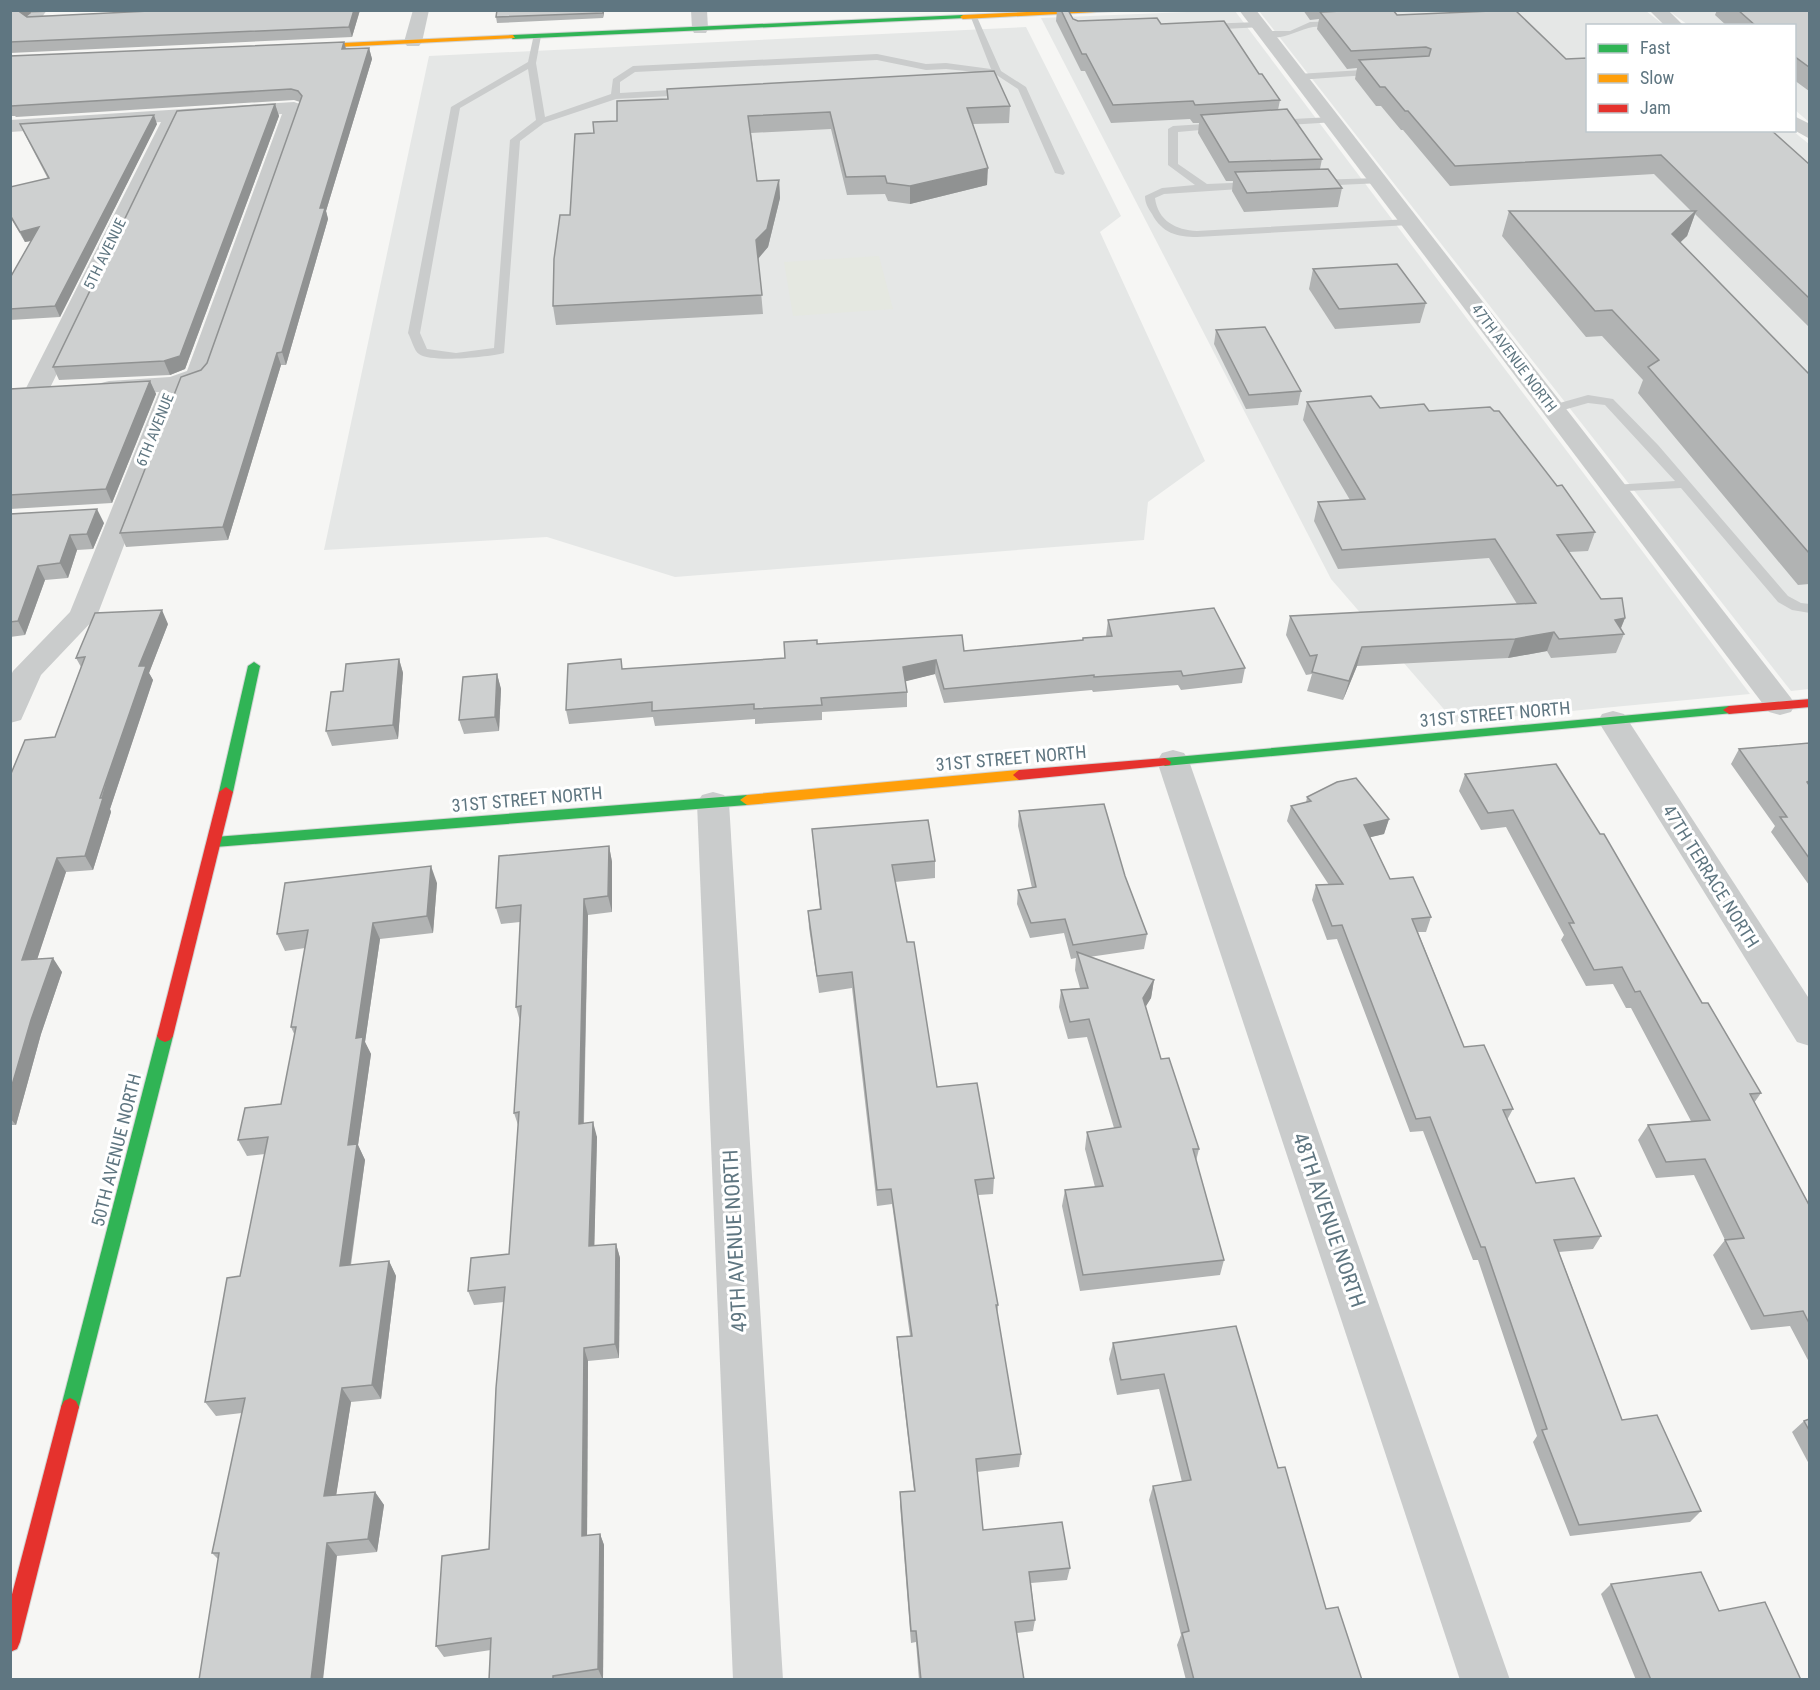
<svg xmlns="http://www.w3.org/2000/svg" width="1820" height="1690" viewBox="0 0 1820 1690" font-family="'Roboto Condensed',sans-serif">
<rect width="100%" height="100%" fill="#f6f6f4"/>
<!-- built -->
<g fill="#e5e7e6">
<polygon points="1211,11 1235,11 1750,694 1455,722 1331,579 1041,18"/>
<polygon points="1259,11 1646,11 1664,25 1588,26 1588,130 1793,131 1809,144 1809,689 1791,691"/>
<polygon points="1669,11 1809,11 1809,122 1795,110 1794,26 1688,25"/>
<polygon points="1026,27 1121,216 1100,232 1205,461 1148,502 1144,540 675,577 547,537 324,550 429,56"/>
</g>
<!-- green -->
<polygon fill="#e5e8e1" points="879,256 893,309 793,316 784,262"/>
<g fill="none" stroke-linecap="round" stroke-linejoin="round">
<!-- fast casing -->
<g stroke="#d2d4d4" stroke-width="2">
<g id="fast">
<polygon points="963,15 965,18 513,39 510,37 513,35"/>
<polygon points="254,662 260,666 233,792 226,797 219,792 248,666"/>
<polygon points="1729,706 1733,707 1735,710 1733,713 1165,766 1159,762 1165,758"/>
<polygon points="747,795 754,800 747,805 215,847 208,842 215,837"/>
<polygon points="165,1030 170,1032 173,1036 79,1407 76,1413 70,1416 64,1413 61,1407 157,1036 160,1032"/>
</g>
</g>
<!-- slow casing -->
<g stroke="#d2d4d4" stroke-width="2">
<g id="slow">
<polygon points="1070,10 1134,10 963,19 960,17 963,15"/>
<polygon points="513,35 515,38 299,49 295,47 299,45"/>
<polygon points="1019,770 1025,775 1019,780 747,805 740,800 747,795"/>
</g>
</g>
<!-- jam casing -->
<g stroke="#d2d4d4" stroke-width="2">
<g id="jam">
<polygon points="1810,699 1810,707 1729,714 1723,710 1729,706"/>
<polygon points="1165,758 1171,762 1170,765 1019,780 1013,775 1019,770"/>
<polygon points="226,787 233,792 173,1036 170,1040 165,1042 160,1040 157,1036 219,792"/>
<polygon points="70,1398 76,1401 79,1407 20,1642 17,1649 10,1652 10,1602 61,1407 64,1401"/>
</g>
</g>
<!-- lane -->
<g fill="#cacccc" fill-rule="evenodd">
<path d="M970 15 977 17 1001 71 1026 87 1065 173 1063 175 1055 173 1018 89 995 74 946 69 926 70 877 60 635 72 620 82V93L688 89 693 92 688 95 616 99 544 123 520 141 504 353C489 357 431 363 419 354 414 351 411 338 408 333L451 107 528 62 534 34 541 36 536 63 545 117 611 94 613 79 633 66 877 54 926 64 946 63 991 69ZM528 69 536 120 510 140 494 348 456 353 427 349 420 333 460 108Z"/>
<path d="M1339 21 1343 24 1342 26C1332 27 1322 26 1313 27 1297 30 1277 44 1262 34L1266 31H1290L1310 22Z"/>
<polygon points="1259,22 1262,23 1262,27 1205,30 1201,27 1205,24"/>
<polygon points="1378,69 1381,70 1381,74 1298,80 1294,77 1298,74"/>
<polygon points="1332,117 1337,120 1335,122 1273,126 1268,123 1273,120"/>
<path d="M1220 123 1223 124V128L1178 132V164L1207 184 1255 182 1260 185 1255 188 1164 194 1155 198C1158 221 1176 230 1197 231L1409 219 1414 222 1409 225 1197 237C1177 237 1162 233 1152 214 1148 208 1145 203 1145 196L1162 188 1195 185 1168 165V129L1173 126Z"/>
<polygon points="1378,178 1382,179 1382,183 1316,186 1311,183 1316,180"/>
<polygon points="1588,395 1613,399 1658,445 1788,596 1801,603 1810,604 1810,613 1792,610 1778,602 1681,488 1609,492 1608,489 1609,486 1614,485 1675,481 1605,405 1588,403 1553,413 1547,409 1549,406"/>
</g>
<!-- street -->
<g fill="#cacccc" fill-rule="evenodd">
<polygon points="30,10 47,10 22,45 10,45 10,37"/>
<polygon points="413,10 429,10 422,42 419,46 407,46 404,42"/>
<polygon points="691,10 707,10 708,29 706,33 694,33 692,29"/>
<polygon points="1239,10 1256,10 1791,698 1795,705 1791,712 1780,715 1769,712"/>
<polygon points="1649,10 1668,10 1684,26 1665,26"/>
<polygon points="294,102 300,104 303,108 209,375 205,380 184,388 97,616 41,675 21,720 10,723 10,677 13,671 70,612 159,392 109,395 101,393 97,388 101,383 109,381 170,377 187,371 282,114 180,121 48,392 44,397 36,399 28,397 24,392 161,122 10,132 10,120"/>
<polygon points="1794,116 1810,124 1810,139 1794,130"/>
<polygon points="1613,711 1624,714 1810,1000 1810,1046 1797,1042 1598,721 1602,714"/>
<polygon points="1173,750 1184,753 1189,761 1510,1680 1460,1680 1157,761 1162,753"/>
<polygon points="713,792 724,795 729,803 783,1680 733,1680 697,803 702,795"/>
</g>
<!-- fast -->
<use href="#fast" fill="#30b455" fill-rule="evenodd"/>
<!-- slow -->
<use href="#slow" fill="#ff9f0a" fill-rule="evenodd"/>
<!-- jam -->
<use href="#jam" fill="#e5322d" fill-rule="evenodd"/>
</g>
<!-- wall -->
<g fill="#b1b3b3">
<polygon points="10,10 77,10 31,13 26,16 360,10 352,37 10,53"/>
<polygon points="497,10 620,10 604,12 603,18 497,23 496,17"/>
<polygon points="1057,10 1068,10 1073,19 1078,21 1161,24 1259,74 1280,100 1278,110 1322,159 1320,169 1342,188 1338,207 1244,212 1232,191 1233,181 1226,181 1198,133 1199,123 1193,123 1190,119 1111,123 1085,71 1081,71 1056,21"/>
<polygon points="1303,10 1393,10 1397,15 1566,59 1809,164 1809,327 1695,214 1687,236 1680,242 1809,374 1809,584 1798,585 1638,393 1643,380 1602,336 1586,337 1502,236 1509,211 1691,211 1654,174 1450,186 1403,130 1401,130 1381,106 1376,106 1355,79 1357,68 1347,69 1317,29 1319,19 1310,20"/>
<polygon points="1717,10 1809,10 1809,91 1794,80 1794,26 1727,26 1715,15"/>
<polygon points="369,48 372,59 326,211 328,219 286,365 281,365 228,540 126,547 120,533 201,370 207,363 300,102 294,100 16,117 15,116 10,116 10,56"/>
<polygon points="617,101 1010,106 1009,123 973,124 987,185 910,204 888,201 885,194 847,195 831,129 751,133 757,181 779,180 780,198 768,247 758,258 763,314 556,325 553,306 570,215 594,133 617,121"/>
<polygon points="275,104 279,116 185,369 170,375 59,380 53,367"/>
<polygon points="20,124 157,124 60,317 10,320 10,278 32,241 25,242 10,217 10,187 48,179 24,133"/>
<polygon points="1313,269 1426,303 1420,323 1335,329 1309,289"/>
<polygon points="1216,330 1301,391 1298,405 1246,409 1214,344"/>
<polygon points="150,381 156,394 112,503 10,509 10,389"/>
<polygon points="1307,402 1380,408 1429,411 1557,486 1595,532 1588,551 1569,552 1601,599 1625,618 1621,628 1624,634 1616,653 1551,658 1547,651 1508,658 1357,666 1343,700 1307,691 1312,674 1306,675 1286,635 1290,616 1517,604 1489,558 1338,569 1314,521 1318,502 1350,500 1303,420"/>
<polygon points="10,514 104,523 93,549 77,550 68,578 45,580 25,635 10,637"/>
<polygon points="1108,620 1245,668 1242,683 1181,690 1178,685 1093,692 1092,690 944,703 935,674 905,681 907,692 907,707 822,712 822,720 755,724 755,719 655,726 653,717 569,724 566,710 623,669 785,658 817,644 964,651 1082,640 1083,638 1106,636"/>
<polygon points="168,624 149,673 153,680 110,809 111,812 93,870 66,872 37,959 62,972 41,1034 16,1125 10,1125 10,776 55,737 81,667 76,658"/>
<polygon points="399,659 403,673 398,739 332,746 326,731 343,691"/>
<polygon points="497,674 501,689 499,731 464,734 459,720"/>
<polygon points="1809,743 1809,885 1771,832 1775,826 1731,764 1739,749"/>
<polygon points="1556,764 1702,1003 1761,1093 1754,1103 1809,1205 1809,1362 1790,1326 1751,1330 1713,1255 1725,1240 1694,1175 1656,1178 1638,1140 1648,1125 1691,1121 1631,1008 1626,1008 1613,984 1586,986 1561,940 1564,935 1506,827 1481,830 1459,791 1465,774"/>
<polygon points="1307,797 1389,819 1384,834 1370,837 1390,879 1431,917 1426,932 1418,932 1464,1047 1513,1109 1507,1120 1536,1183 1601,1236 1593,1249 1559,1252 1622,1420 1701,1511 1690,1522 1570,1536 1533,1442 1537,1436 1478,1260 1473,1260 1423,1131 1410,1132 1337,939 1327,940 1312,900 1316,885 1329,885 1287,821 1291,806 1306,803"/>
<polygon points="1019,811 1125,876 1147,934 1144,949 1089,957 1154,980 1151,998 1145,1007 1161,1059 1199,1149 1196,1161 1224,1260 1220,1275 1080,1291 1062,1206 1065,1190 1095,1187 1085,1149 1087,1132 1114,1128 1087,1037 1068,1039 1059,1007 1061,990 1080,988 1075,970 1076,958 1071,959 1064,933 1030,938 1017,904 1018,890 1032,888 1018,826"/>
<polygon points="812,829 935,861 935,878 895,882 907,942 937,1087 994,1178 993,1194 978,1195 998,1305 997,1315 1021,1454 1019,1467 977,1472 983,1530 1070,1568 1067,1580 1031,1583 1035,1620 1033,1631 1017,1633 1024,1680 919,1680 916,1642 911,1643 900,1505 900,1492 914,1491 898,1352 897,1337 910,1336 892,1204 877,1206 852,988 819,993 809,928 808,911 820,910"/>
<polygon points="609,846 612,862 612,912 588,915 584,1123 597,1137 594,1246 616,1244 620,1258 619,1358 588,1361 587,1535 600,1534 604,1545 603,1680 489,1680 491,1650 444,1657 436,1646 489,1549 504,1302 474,1305 468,1291 509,1254 518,1125 514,1113 520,1021 516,1007 520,922 501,924 496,908"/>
<polygon points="437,883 433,933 380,939 365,1042 371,1054 358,1145 365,1160 351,1265 389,1261 396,1276 381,1399 351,1402 336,1495 375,1492 384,1505 377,1552 337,1556 218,1559 212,1553 242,1413 216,1416 205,1402 240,1276 265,1154 247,1156 238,1140 281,1104 295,1036 291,1027 305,948 285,951 277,934"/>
<polygon points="1236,1326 1278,1468 1326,1609 1362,1680 1186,1680 1177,1645 1181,1635 1149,1500 1153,1486 1182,1482 1159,1389 1117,1395 1109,1359 1113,1343"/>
<polygon points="1809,1419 1809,1464 1792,1432 1804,1421"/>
<polygon points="1611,1584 1719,1611 1801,1680 1636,1680 1601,1594"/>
</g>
<!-- shaded-wall -->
<g fill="#909292">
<polygon points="17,10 30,10 31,13 21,21"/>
<polygon points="354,10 360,10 352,37 349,27"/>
<polygon points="603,10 620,10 604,12 603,18"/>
<polygon points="344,42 347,52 342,49"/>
<polygon points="369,48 372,59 326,211 328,219 286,365 282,352 320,208"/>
<polygon points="275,104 279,116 185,369 170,375 164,361"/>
<polygon points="154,115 157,124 60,317 55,306"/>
<polygon points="988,168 987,185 910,204 910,186"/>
<polygon points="779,180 780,198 768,247 758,259 756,240"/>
<polygon points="1696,211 1687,236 1663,259 1672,234"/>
<polygon points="39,227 44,238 25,242 20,232"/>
<polygon points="277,353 281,365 228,540 223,527"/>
<polygon points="150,381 156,394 112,503 106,489"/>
<polygon points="97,509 104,523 93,549 87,534"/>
<polygon points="70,535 77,550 68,578 60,563"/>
<polygon points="38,566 45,580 25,635 18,621"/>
<polygon points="162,610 168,624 149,673 153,680 110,809 111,812 93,870 85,856 139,666"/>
<polygon points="1625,618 1618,635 1615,620"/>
<polygon points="1554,632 1547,651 1508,658 1515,639"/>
<polygon points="1362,647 1357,666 1343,700 1349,681"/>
<polygon points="399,659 403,673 398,739 393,725"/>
<polygon points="936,660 935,674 903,682 903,667"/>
<polygon points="497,674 501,689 499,731 495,717"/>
<polygon points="1389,819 1384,834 1359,840 1364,825"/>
<polygon points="609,846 612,862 612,912 608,896"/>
<polygon points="57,858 66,872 32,975 22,960"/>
<polygon points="431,866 437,883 433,933 427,916"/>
<polygon points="584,899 588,915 583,1139 579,1124"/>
<polygon points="373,923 380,939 365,1042 371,1054 358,1145 365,1160 348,1281 340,1266 348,1145 356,1038"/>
<polygon points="53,958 62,972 41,1034 16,1125 10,1118 10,1092 31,1020"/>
<polygon points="1154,980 1151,998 1140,1016 1143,998"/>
<polygon points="593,1122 597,1137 594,1261 589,1246"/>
<polygon points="616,1244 620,1258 619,1358 615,1344"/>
<polygon points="389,1261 396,1276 381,1399 372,1385"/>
<polygon points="584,1348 588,1361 587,1548 582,1536"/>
<polygon points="342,1388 351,1402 334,1509 324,1496"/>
<polygon points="375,1492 384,1505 377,1552 368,1539"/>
<polygon points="600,1534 604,1545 603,1680 598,1669"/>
<polygon points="327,1543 337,1556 323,1680 311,1680"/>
</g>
<!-- building -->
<g fill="#ced0d0" stroke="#909292" stroke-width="1.5">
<polygon points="10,10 17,10 27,17 170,10 354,10 349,27 10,42"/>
<polygon points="497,10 603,10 603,13 496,17"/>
<polygon points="1061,10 1068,10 1073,19 1078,21 1157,18 1161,24 1224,21 1259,74 1262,74 1280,100 1195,105 1193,101 1113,105 1086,54 1082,54"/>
<polygon points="1365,10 1393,10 1397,15 1515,10 1566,59 1587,58 1587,130 1771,130 1809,164 1809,298 1661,155 1455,166 1408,111 1405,111 1385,87 1380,87 1359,60 1429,56 1431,49 1426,47 1351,51 1320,12"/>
<polygon points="1738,10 1809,10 1809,67 1794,56 1794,26 1756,26"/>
<polygon points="344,42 342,49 369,48 320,208 325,208 282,352 277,353 223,527 120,533 181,377 201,370 207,363 302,96 298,91 291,89 11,106 10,105 10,56"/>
<polygon points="994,71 1010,106 967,108 988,168 910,186 887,183 885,176 846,177 830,112 748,116 757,181 779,180 767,229 756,240 762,295 553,306 554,259 560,215 570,215 575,134 594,133 593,122 617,121 617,101 668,99 667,89"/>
<polygon points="275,104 180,356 164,361 53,367 177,111"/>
<polygon points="1287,109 1322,159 1229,162 1201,115"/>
<polygon points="154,115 55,306 10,309 10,278 39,227 20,232 10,215 10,187 49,178 20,124"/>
<polygon points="1328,169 1342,188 1247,193 1235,172"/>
<polygon points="1509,211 1696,211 1672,234 1809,374 1809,553 1648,367 1659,360 1612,310 1595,311"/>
<polygon points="1397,264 1426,303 1339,309 1313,269"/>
<polygon points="1265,327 1301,391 1249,395 1216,330"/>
<polygon points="150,381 106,489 10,495 10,389"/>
<polygon points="1371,396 1380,408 1424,404 1429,411 1490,407 1494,411 1499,411 1557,486 1562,485 1595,532 1557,535 1601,599 1622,598 1625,618 1615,620 1624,634 1559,639 1554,632 1515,639 1362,647 1349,681 1312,672 1317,655 1310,656 1290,616 1536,603 1495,539 1342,550 1318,502 1365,499 1307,402"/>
<polygon points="97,509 87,534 70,535 60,563 38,566 18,621 10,622 10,514"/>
<polygon points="1214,608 1245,668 1183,676 1181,671 1094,677 1094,675 944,689 936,660 903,667 907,692 821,698 822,705 754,709 754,704 652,711 652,702 566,710 568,664 621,659 622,669 785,658 784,642 817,640 817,644 962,635 964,651 1083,640 1083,638 1112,636 1108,620"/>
<polygon points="162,610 139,666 146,666 100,798 103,798 85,856 57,858 22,960 53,958 31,1020 10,1092 10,776 25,740 55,737 85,657 76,658 95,613"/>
<polygon points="399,659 393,725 326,731 331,692 343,691 346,664"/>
<polygon points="497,674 495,717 459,720 463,677"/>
<polygon points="1809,743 1809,781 1807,782 1809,785 1809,858 1780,817 1787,817 1739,749"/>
<polygon points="1556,764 1600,834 1604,834 1702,1003 1708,1003 1761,1093 1750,1094 1809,1205 1809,1323 1803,1311 1764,1316 1725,1240 1744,1238 1705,1159 1666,1162 1648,1125 1710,1120 1640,991 1635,992 1622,967 1594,970 1569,923 1574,923 1513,810 1488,813 1465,774"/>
<polygon points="1356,778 1389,819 1364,825 1390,879 1413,877 1431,917 1412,919 1464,1047 1484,1045 1513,1109 1503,1110 1536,1183 1574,1178 1601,1236 1554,1240 1622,1420 1657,1415 1701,1511 1579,1525 1542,1430 1547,1429 1485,1247 1481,1247 1430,1117 1416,1119 1342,925 1332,926 1316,885 1343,884 1291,806 1311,801 1307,797 1337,782"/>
<polygon points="1104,804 1125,876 1147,934 1073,945 1065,919 1031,923 1018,890 1036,887 1019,811"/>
<polygon points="928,820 935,861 892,865 907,942 914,942 937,1087 977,1083 994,1178 975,1180 998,1305 996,1305 1021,1454 976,1459 983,1530 1062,1522 1070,1568 1029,1572 1035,1620 1015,1622 1024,1680 921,1680 916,1631 911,1631 900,1492 915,1491 897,1337 912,1336 891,1189 877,1190 852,972 817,976 808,911 821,909 812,829"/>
<polygon points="609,846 608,896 584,899 579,1124 593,1122 589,1246 616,1244 615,1344 584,1348 582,1536 600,1534 598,1669 553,1676 553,1680 489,1680 491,1638 436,1646 442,1556 489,1549 496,1388 505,1287 468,1291 471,1258 509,1254 519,1112 514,1113 521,1006 516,1007 521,905 496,908 499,856"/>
<polygon points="431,866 427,916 373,923 356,1038 363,1037 348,1145 357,1144 340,1266 389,1261 372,1385 342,1388 324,1496 375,1492 368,1539 327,1543 311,1680 199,1680 219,1553 212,1553 245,1398 205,1402 227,1278 240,1276 268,1137 238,1140 245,1108 281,1104 296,1027 291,1027 308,930 277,934 285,883"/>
<polygon points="1077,952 1154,980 1143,998 1161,1059 1169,1058 1199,1149 1193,1149 1224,1260 1083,1275 1065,1190 1103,1186 1087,1132 1121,1127 1089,1019 1070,1022 1061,990 1088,988"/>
<polygon points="1236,1326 1278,1468 1285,1467 1326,1609 1338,1607 1362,1680 1194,1680 1182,1633 1189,1631 1153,1486 1191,1480 1164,1374 1121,1380 1113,1343"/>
<polygon points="1809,1419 1809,1430 1804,1421"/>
<polygon points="1701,1572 1719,1611 1765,1602 1801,1680 1651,1680 1611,1584"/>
</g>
<g text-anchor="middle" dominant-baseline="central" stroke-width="6" stroke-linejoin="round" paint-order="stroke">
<!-- far-street labels -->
<g font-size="15" fill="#5f7681" stroke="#fff">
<text transform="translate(105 254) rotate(-64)">5TH AVENUE</text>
<text transform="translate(1514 358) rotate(53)">47TH AVENUE NORTH</text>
<text transform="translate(155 430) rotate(-68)">6TH AVENUE</text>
</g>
<!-- street labels -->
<g font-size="18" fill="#5f7681" stroke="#fff">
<text transform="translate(1495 714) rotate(-5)">31ST STREET NORTH</text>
<text transform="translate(1011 758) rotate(-5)">31ST STREET NORTH</text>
<text transform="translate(527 799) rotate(-5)">31ST STREET NORTH</text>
<text transform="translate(1711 876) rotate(58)">47TH TERRACE NORTH</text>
<text transform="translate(116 1150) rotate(-76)">50TH AVENUE NORTH</text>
</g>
<!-- near-street labels -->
<g font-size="21" fill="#5f7681" stroke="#fff">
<text transform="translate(1329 1220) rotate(71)">48TH AVENUE NORTH</text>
<text transform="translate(735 1241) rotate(-93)">49TH AVENUE NORTH</text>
</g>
</g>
<!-- border -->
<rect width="1820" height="1690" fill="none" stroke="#5f7681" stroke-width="24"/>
<!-- legend -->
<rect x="1586" y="24" width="210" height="108" fill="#ffffff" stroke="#bfc8cd" stroke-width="1.5"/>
<rect x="1598" y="44" width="30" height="9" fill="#30b455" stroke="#bfc8cd" stroke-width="1.5"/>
<text x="1640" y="54" font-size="18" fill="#5f7681">Fast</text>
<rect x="1598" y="74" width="30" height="9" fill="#ff9f0a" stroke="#bfc8cd" stroke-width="1.5"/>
<text x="1640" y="84" font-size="18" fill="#5f7681">Slow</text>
<rect x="1598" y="104" width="30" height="9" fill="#e5322d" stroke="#bfc8cd" stroke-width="1.5"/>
<text x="1640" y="114" font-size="18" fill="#5f7681">Jam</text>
</svg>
